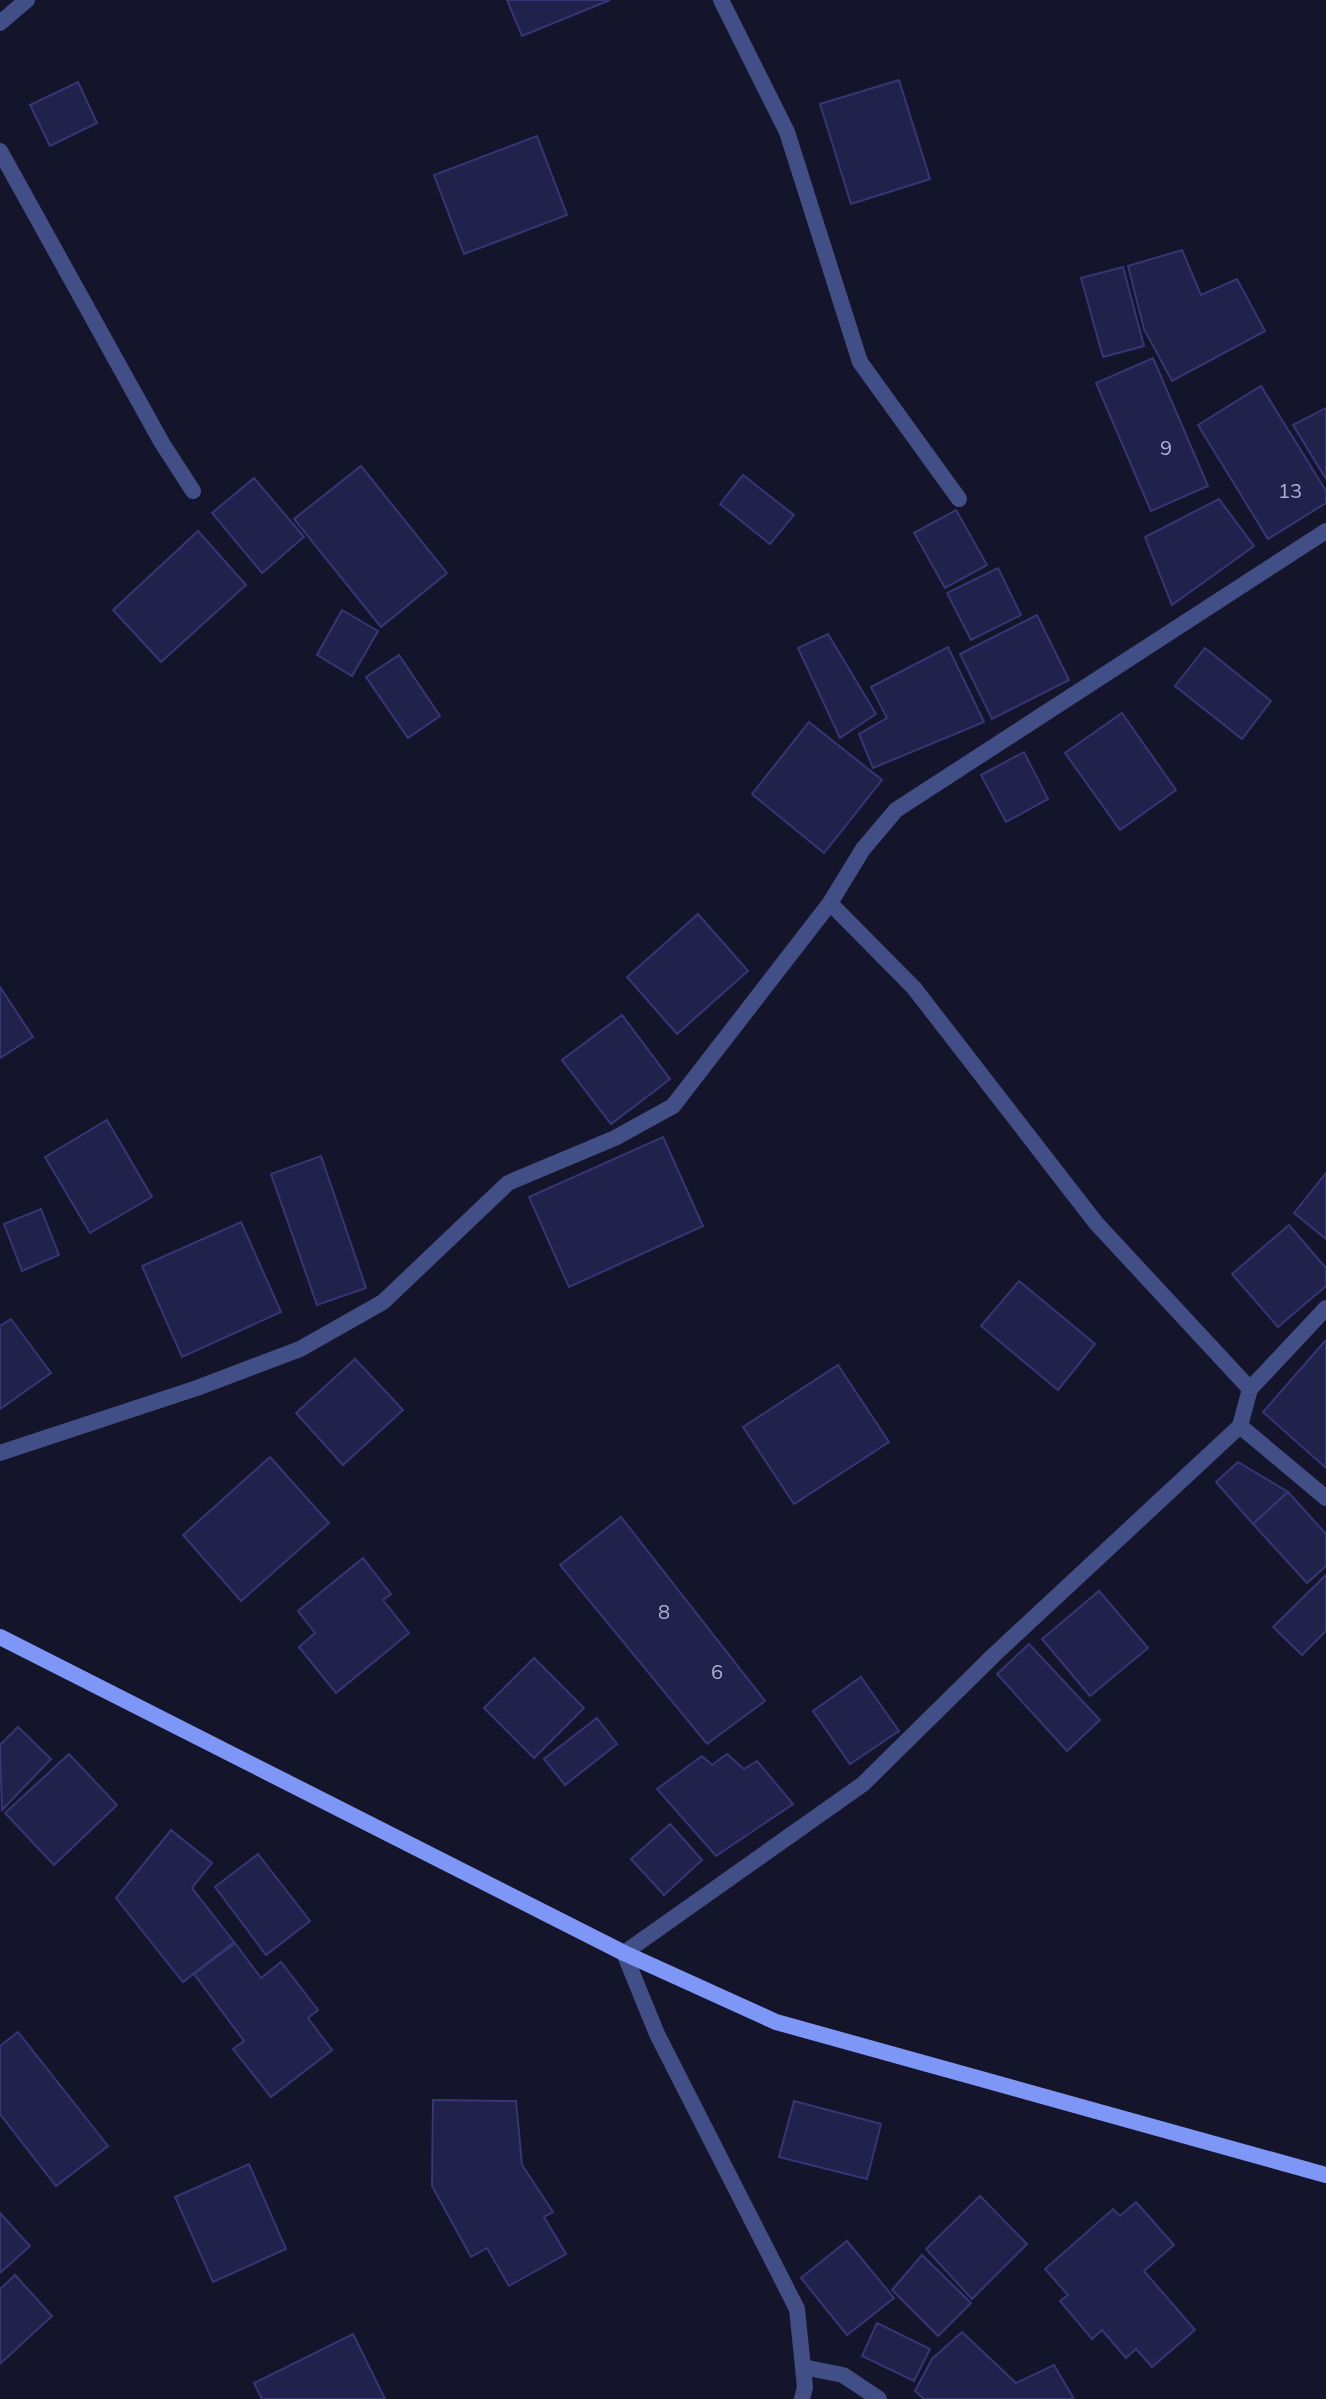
<svg xmlns="http://www.w3.org/2000/svg" width="1326" height="2399" viewBox="0 0 1326 2399" font-family="Mulish,sans-serif">
<rect width="100%" height="100%" fill="#14152b"/>
<!-- building -->
<g fill="#21224b" stroke="#353675" stroke-width="2">
<polygon points="507,0 610,0 522,36"/>
<polygon points="899,80 930,179 851,204 820,104"/>
<polygon points="78,82 97,123 50,146 30,105"/>
<polygon points="537,136 567,215 464,254 434,175"/>
<polygon points="1182,250 1201,295 1237,279 1265,331 1172,381 1144,329 1128,266"/>
<polygon points="1123,267 1144,346 1103,357 1081,278"/>
<polygon points="1153,358 1208,486 1151,511 1096,383"/>
<polygon points="1261,386 1326,491 1326,503 1268,539 1198,425"/>
<polygon points="1326,408 1326,479 1293,425"/>
<polygon points="361,466 447,573 381,627 294,519"/>
<polygon points="743,475 794,515 770,544 720,504"/>
<polygon points="254,478 304,537 262,573 212,513"/>
<polygon points="1219,499 1254,546 1172,605 1145,537"/>
<polygon points="956,510 987,565 945,588 914,533"/>
<polygon points="198,531 246,585 161,662 113,610"/>
<polygon points="998,568 1021,615 971,640 947,593"/>
<polygon points="342,610 378,631 352,676 317,655"/>
<polygon points="1037,615 1069,680 992,719 960,654"/>
<polygon points="828,634 876,714 840,738 798,648"/>
<polygon points="948,647 984,722 873,768 859,734 887,718 871,687"/>
<polygon points="1205,648 1271,701 1242,739 1175,686"/>
<polygon points="399,655 440,716 408,738 366,677"/>
<polygon points="1122,713 1176,790 1120,830 1065,753"/>
<polygon points="809,722 882,780 824,853 752,794"/>
<polygon points="1024,752 1048,799 1006,822 981,775"/>
<polygon points="698,914 748,971 677,1034 627,977"/>
<polygon points="0,987 33,1037 0,1058"/>
<polygon points="622,1015 670,1079 611,1124 562,1060"/>
<polygon points="107,1120 152,1197 90,1233 45,1157"/>
<polygon points="663,1137 703,1226 569,1287 529,1197"/>
<polygon points="321,1156 366,1288 317,1305 271,1174"/>
<polygon points="1326,1173 1326,1239 1294,1213"/>
<polygon points="41,1209 59,1255 22,1271 4,1224"/>
<polygon points="241,1222 281,1312 182,1357 142,1266"/>
<polygon points="1289,1225 1326,1268 1326,1286 1278,1327 1232,1274"/>
<polygon points="1019,1281 1095,1344 1058,1390 981,1326"/>
<polygon points="11,1319 51,1373 0,1409 0,1326"/>
<polygon points="1325,1341 1326,1342 1326,1468 1263,1412"/>
<polygon points="355,1359 403,1410 343,1465 296,1413"/>
<polygon points="838,1365 889,1442 794,1504 743,1427"/>
<polygon points="270,1457 329,1523 241,1601 183,1535"/>
<polygon points="1238,1462 1288,1492 1253,1524 1216,1482"/>
<polygon points="1288,1492 1326,1534 1326,1566 1307,1583 1253,1524"/>
<polygon points="621,1517 765,1701 707,1744 560,1565"/>
<polygon points="363,1558 391,1594 383,1600 409,1633 336,1693 299,1647 315,1633 298,1611"/>
<polygon points="1326,1575 1326,1631 1302,1655 1273,1627"/>
<polygon points="1099,1591 1148,1648 1090,1696 1042,1639"/>
<polygon points="1029,1644 1100,1720 1067,1751 997,1674"/>
<polygon points="534,1658 584,1708 534,1758 484,1708"/>
<polygon points="861,1677 899,1731 850,1764 813,1711"/>
<polygon points="597,1718 617,1744 565,1785 544,1759"/>
<polygon points="18,1727 51,1759 2,1810 0,1745"/>
<polygon points="69,1754 117,1805 54,1865 5,1813"/>
<polygon points="727,1754 744,1769 757,1761 793,1804 716,1856 657,1789 702,1756 712,1765"/>
<polygon points="670,1824 702,1860 664,1895 631,1859"/>
<polygon points="171,1830 212,1863 192,1888 234,1942 183,1982 116,1898"/>
<polygon points="258,1854 310,1921 266,1955 215,1887"/>
<polygon points="235,1943 261,1978 281,1962 318,2010 308,2018 332,2050 271,2097 233,2049 244,2041 194,1974"/>
<polygon points="18,2032 108,2146 56,2186 0,2114 0,2046"/>
<polygon points="433,2100 516,2101 522,2165 553,2212 544,2217 566,2254 509,2286 487,2248 471,2257 432,2186"/>
<polygon points="794,2101 881,2124 867,2179 779,2157"/>
<polygon points="249,2164 286,2249 213,2282 175,2197"/>
<polygon points="980,2196 1027,2244 972,2299 926,2249"/>
<polygon points="1136,2202 1174,2245 1144,2271 1195,2330 1152,2367 1136,2349 1126,2358 1102,2330 1092,2339 1060,2301 1068,2295 1045,2269 1113,2209 1120,2216"/>
<polygon points="0,2213 30,2246 0,2273"/>
<polygon points="847,2241 894,2298 847,2335 801,2278"/>
<polygon points="922,2255 971,2303 938,2336 892,2290"/>
<polygon points="15,2275 52,2316 0,2364 0,2289"/>
<polygon points="877,2323 930,2349 914,2381 862,2356"/>
<polygon points="962,2332 1016,2383 1054,2365 1074,2399 924,2399 915,2391 932,2359"/>
<polygon points="353,2334 385,2399 262,2399 254,2383"/>
</g>
<g fill="none" stroke-linecap="round" stroke-linejoin="round">
<!-- street -->
<g stroke="#424f87" stroke-width="16">
<polyline points="721,0 787,132 860,362 959,499"/>
<polyline points="0,23 27,0"/>
<polyline points="0,151 162,443 193,491"/>
<polyline points="830,903 914,988 1096,1223 1250,1389"/>
<polyline points="1240,1426 1326,1498"/>
<polyline points="0,1453 197,1388 300,1349 383,1302 508,1183 615,1138 673,1106 830,903 863,849 896,810 1326,531"/>
<polyline points="803,2367 843,2375 879,2399"/>
<polyline points="802,2399 805,2387 797,2309 657,2034 624,1953 863,1784 996,1653 1240,1426 1250,1389 1326,1308"/>
</g>
<!-- secondary -->
<polyline stroke="#7e96f6" stroke-width="16" points="0,1637 624,1953 776,2022 1326,2175"/>
</g>
<g text-anchor="middle" dominant-baseline="central" stroke-width="6" stroke-linejoin="round" paint-order="stroke">
<!-- number labels -->
<g font-size="20" fill="#b0b3d0">
<text x="1166" y="447">9</text>
<text x="1290" y="490">13</text>
<text x="664" y="1611">8</text>
<text x="717" y="1671">6</text>
</g>
</g>
</svg>
